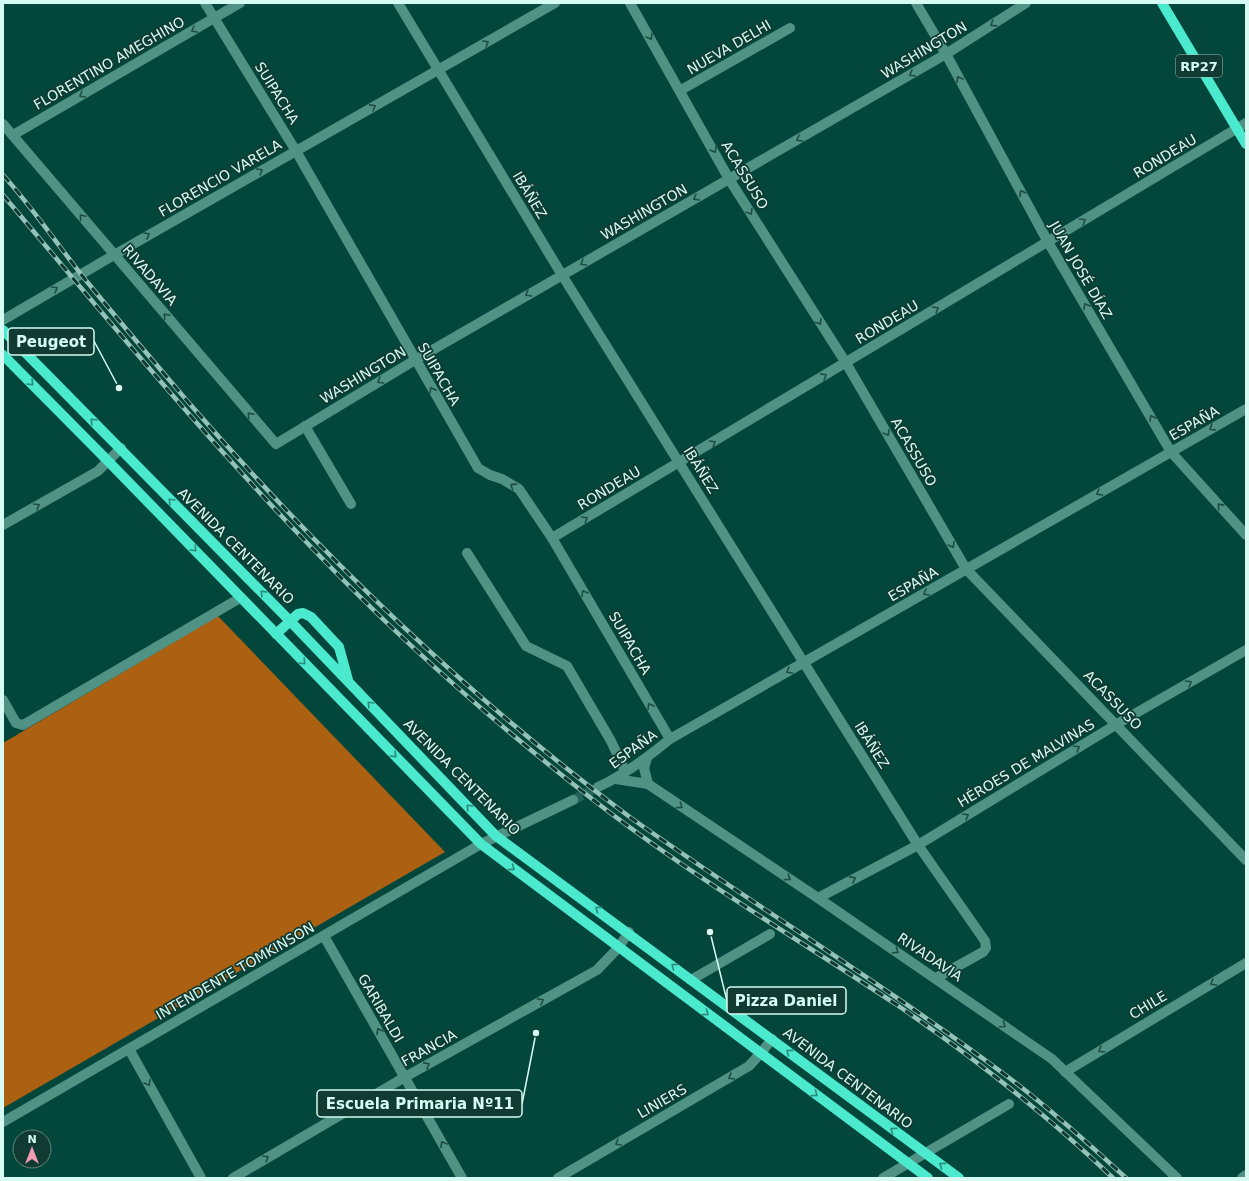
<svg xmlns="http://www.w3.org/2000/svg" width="1249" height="1181" viewBox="0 0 1249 1181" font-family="'DejaVu Sans',sans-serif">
<rect width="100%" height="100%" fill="#03473c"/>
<!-- forest -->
<polygon fill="#ac6011" points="218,616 445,852 3,1108 3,743"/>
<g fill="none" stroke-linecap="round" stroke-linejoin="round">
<!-- minor-tunnel -->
<polyline stroke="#236257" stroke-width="10" stroke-dasharray="10 5" stroke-linecap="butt" points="573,800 598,787"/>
<!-- minor -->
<g stroke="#509385" stroke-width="10">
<polyline points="205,3 296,151 478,468 490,475 502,479 519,489 552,538 670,739"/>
<polyline points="398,3 562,275 804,663 918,845 985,941 986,948 983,952 936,978"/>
<polyline points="630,3 729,179 846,363 966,569 1246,860"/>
<polyline points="916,3 946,54 1048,242 1171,452 1246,535"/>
<polyline points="681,90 790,28"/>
<polyline points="3,124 276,444 415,360 946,54 1026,3"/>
<polyline points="13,135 240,3"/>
<polyline points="3,320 114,255 555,3"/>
<polyline points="305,426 351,504"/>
<polyline points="3,525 98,471 121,448"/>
<polyline points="552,538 1246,123"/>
<polyline points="467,553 526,646 567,666 611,741 625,771"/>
<polyline points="3,700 16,723 23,725 240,598"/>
<polyline points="647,758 644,768 648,784"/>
<polyline points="616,779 648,784 818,898 1052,1059 1177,1178"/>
<path d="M598 787C623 776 648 757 670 739L1246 409"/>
<polyline points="818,898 918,845 1117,724 1246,650"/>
<polyline points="324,936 462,1178"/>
<polyline points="691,980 770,934"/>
<polyline points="129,1049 201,1178"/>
<polyline points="1065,1072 1246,963"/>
<polyline points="3,1122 481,844 573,800"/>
<polyline points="233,1178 405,1077 597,970 618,948 629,932"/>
<polyline points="558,1178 749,1066 761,1053 772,1039"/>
<polyline points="883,1178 1009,1104"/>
<polyline points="1242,1178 1246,1175"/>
</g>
<!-- major -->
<g stroke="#4be9ce" stroke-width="10">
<polyline points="1162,3 1246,144"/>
<polyline points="3,330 290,621 496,836 959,1178"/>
<polyline points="3,355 108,461 481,844 928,1178"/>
<polyline points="276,634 298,614 303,613 311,617 339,647 348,680"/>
</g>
<!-- rail casing -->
<g stroke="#94c2b9" stroke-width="4.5">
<g id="rail">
<path d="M3 175C32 207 57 244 84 278 118 320 154 362 189 403 322 556 468 697 631 818 754 905 883 984 1004 1074 1047 1106 1087 1142 1126 1178"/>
<path d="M3 195C104 315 204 437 314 550 398 638 491 720 587 795 685 872 793 936 897 1005 973 1057 1046 1114 1113 1178"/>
</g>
</g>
<!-- rail -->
<use href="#rail" stroke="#103a32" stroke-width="3" stroke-dasharray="9" stroke-linecap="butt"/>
</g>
<!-- one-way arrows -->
<defs><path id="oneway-chevron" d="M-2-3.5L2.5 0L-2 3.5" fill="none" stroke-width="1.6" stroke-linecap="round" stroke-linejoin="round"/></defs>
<g stroke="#1d4c43">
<use href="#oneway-chevron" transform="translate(993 24) rotate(147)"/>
<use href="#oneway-chevron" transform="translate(194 30) rotate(150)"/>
<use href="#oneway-chevron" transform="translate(650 37) rotate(60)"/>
<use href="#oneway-chevron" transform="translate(486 43) rotate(-30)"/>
<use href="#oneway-chevron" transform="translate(912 74) rotate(150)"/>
<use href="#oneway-chevron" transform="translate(959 79) rotate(-119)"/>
<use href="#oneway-chevron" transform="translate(82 95) rotate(150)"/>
<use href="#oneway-chevron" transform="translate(373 107) rotate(-29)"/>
<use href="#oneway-chevron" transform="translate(799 139) rotate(150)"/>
<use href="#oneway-chevron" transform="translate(714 150) rotate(61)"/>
<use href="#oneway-chevron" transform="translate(260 171) rotate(-30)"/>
<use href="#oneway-chevron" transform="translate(1022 193) rotate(-119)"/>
<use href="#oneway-chevron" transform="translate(696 198) rotate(150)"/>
<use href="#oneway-chevron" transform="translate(750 212) rotate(58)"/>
<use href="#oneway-chevron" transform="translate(82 217) rotate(-130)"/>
<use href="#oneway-chevron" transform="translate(1083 221) rotate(-31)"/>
<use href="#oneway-chevron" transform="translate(147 235) rotate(-30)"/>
<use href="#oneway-chevron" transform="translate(583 263) rotate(150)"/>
<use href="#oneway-chevron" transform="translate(55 289) rotate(-30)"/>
<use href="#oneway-chevron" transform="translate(528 294) rotate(150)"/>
<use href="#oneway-chevron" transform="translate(1086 306) rotate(-120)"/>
<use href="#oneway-chevron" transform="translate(936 309) rotate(-31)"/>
<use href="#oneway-chevron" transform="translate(166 316) rotate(-131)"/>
<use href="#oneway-chevron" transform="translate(819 322) rotate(58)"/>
<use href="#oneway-chevron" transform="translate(824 376) rotate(-31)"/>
<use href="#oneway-chevron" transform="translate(380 381) rotate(149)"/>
<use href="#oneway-chevron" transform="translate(432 390) rotate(-120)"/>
<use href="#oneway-chevron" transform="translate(250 415) rotate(-131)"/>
<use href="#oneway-chevron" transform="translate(1152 418) rotate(-120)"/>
<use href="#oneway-chevron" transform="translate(1212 428) rotate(150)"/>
<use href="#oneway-chevron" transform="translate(887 433) rotate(60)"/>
<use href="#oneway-chevron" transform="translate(713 443) rotate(-31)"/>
<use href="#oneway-chevron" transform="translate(513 486) rotate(-147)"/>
<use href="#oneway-chevron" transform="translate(1099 493) rotate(150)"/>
<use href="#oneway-chevron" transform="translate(37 506) rotate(-30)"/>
<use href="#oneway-chevron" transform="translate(1220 506) rotate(-132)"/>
<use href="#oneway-chevron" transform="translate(585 519) rotate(-31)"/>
<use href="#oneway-chevron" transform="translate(952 545) rotate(60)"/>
<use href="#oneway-chevron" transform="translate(584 593) rotate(-120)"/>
<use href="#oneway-chevron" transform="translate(926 593) rotate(150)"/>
<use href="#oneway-chevron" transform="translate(789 671) rotate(150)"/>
<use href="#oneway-chevron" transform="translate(1189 683) rotate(-30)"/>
<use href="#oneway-chevron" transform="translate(650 706) rotate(-120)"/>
<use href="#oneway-chevron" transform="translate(1077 748) rotate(-31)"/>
<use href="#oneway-chevron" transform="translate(680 806) rotate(34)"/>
<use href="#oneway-chevron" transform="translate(966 816) rotate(-31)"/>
<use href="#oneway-chevron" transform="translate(788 878) rotate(34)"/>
<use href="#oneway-chevron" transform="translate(853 879) rotate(-28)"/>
<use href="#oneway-chevron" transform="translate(896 951) rotate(34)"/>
<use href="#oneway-chevron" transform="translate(1213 983) rotate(149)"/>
<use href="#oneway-chevron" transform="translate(541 1001) rotate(-29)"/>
<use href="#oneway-chevron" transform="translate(1003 1025) rotate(35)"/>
<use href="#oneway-chevron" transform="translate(379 1031) rotate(-120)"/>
<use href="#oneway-chevron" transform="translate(1101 1050) rotate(149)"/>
<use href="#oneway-chevron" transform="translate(427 1065) rotate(-29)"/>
<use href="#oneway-chevron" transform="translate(731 1077) rotate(150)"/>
<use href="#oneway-chevron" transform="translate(148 1083) rotate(61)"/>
<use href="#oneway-chevron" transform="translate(618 1143) rotate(150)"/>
<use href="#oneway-chevron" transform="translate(443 1144) rotate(-119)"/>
<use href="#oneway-chevron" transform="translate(266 1158) rotate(-30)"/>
</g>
<g stroke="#2b8978">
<use href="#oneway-chevron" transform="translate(31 383) rotate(45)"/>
<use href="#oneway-chevron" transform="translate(93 421) rotate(-135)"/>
<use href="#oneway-chevron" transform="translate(171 501) rotate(-134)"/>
<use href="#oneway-chevron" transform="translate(194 549) rotate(46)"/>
<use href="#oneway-chevron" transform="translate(263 593) rotate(-135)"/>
<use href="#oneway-chevron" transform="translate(303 662) rotate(46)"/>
<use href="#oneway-chevron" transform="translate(370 704) rotate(-134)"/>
<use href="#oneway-chevron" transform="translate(394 755) rotate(46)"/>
<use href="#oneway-chevron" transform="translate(469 807) rotate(-134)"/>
<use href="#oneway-chevron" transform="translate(512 868) rotate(37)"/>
<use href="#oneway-chevron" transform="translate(598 909) rotate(-144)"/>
<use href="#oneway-chevron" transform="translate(674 966) rotate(-143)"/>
<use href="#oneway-chevron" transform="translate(706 1013) rotate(36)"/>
<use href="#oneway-chevron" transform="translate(789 1052) rotate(-143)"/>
<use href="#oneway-chevron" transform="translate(815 1094) rotate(37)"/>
<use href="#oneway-chevron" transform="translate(893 1130) rotate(-143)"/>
<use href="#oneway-chevron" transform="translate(942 1165) rotate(-144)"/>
</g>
<g text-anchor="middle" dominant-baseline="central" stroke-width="3.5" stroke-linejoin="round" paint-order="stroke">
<!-- shield labels -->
<rect fill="#103a32" stroke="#9bc1b8" stroke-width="1" x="1176" y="55" width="46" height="22" rx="3"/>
<g font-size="13" font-weight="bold" fill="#d6fbf2">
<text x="1199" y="66">RP27</text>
</g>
<!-- street labels -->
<g font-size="14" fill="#d6fbf2" stroke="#103a32">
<text transform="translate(729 47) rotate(-30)">NUEVA DELHI</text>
<text transform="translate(924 50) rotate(-31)">WASHINGTON</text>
<text transform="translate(109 63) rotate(-30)">FLORENTINO AMEGHINO</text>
<text transform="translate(277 93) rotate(58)">SUIPACHA</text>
<text transform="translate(1165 156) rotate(-31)">RONDEAU</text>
<text transform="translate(745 175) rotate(59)">ACASSUSO</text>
<text transform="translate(220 178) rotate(-30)">FLORENCIO VARELA</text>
<text transform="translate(530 195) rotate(59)">IBÁÑEZ</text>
<text transform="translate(644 212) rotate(-30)">WASHINGTON</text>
<text transform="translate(1081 270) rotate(60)">JUAN JOSÉ DÍAZ</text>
<text transform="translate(150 275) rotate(49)">RIVADAVIA</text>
<text transform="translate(887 322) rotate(-31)">RONDEAU</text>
<text transform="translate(439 374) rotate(60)">SUIPACHA</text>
<text transform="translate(363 375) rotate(-31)">WASHINGTON</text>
<text transform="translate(1194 423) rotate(-30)">ESPAÑA</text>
<text transform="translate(914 452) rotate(60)">ACASSUSO</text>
<text transform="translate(701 470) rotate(58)">IBÁÑEZ</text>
<text transform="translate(609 488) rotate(-31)">RONDEAU</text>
<text transform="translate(236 546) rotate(45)">AVENIDA CENTENARIO</text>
<text transform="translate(913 584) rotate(-30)">ESPAÑA</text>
<text transform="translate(630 643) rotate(60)">SUIPACHA</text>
<text transform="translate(1113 700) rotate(46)">ACASSUSO</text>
<text transform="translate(872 745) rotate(58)">IBÁÑEZ</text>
<text transform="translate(633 749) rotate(-36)">ESPAÑA</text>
<text transform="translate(1026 763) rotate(-31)">HÉROES DE MALVINAS</text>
<text transform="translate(462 777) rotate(45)">AVENIDA CENTENARIO</text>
<text transform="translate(930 957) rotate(34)">RIVADAVIA</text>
<text transform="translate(235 971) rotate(-30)">INTENDENTE TOMKINSON</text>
<text transform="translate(1148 1005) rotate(-31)">CHILE</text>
<text transform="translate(381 1008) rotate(60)">GARIBALDI</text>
<text transform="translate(429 1048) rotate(-29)">FRANCIA</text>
<text transform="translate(848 1078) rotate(37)">AVENIDA CENTENARIO</text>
<text transform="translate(662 1101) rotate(-30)">LINIERS</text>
</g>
</g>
<!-- callouts -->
<path fill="none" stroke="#d6fbf2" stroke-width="1.5" d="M119 388L94 341M710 932L727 1001M536 1033L522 1104"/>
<g fill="#d6fbf2" stroke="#103a32" stroke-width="1.5">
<circle cx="119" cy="388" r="4"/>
<circle cx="710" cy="932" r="4"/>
<circle cx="536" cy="1033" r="4"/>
</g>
<g fill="#103a32" stroke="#d6fbf2" stroke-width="1.5">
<rect x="8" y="328" width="86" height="27" rx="4"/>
<rect x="727" y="987" width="119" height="27" rx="4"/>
<rect x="317" y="1090" width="205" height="27" rx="4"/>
</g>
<g font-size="15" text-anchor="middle" font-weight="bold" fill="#d6fbf2">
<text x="51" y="347">Peugeot</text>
<text x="786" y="1006">Pizza Daniel</text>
<text x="420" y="1109">Escuela Primaria Nº11</text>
</g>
<!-- border -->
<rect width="1249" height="1181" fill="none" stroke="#d6fbf2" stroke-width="8"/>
<!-- north arrow -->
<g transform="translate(32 1149)"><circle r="19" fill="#103a32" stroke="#5f877f"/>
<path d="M0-3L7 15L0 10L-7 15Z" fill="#f09ab6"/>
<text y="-6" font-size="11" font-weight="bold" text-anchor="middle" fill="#d6fbf2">N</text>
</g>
</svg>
